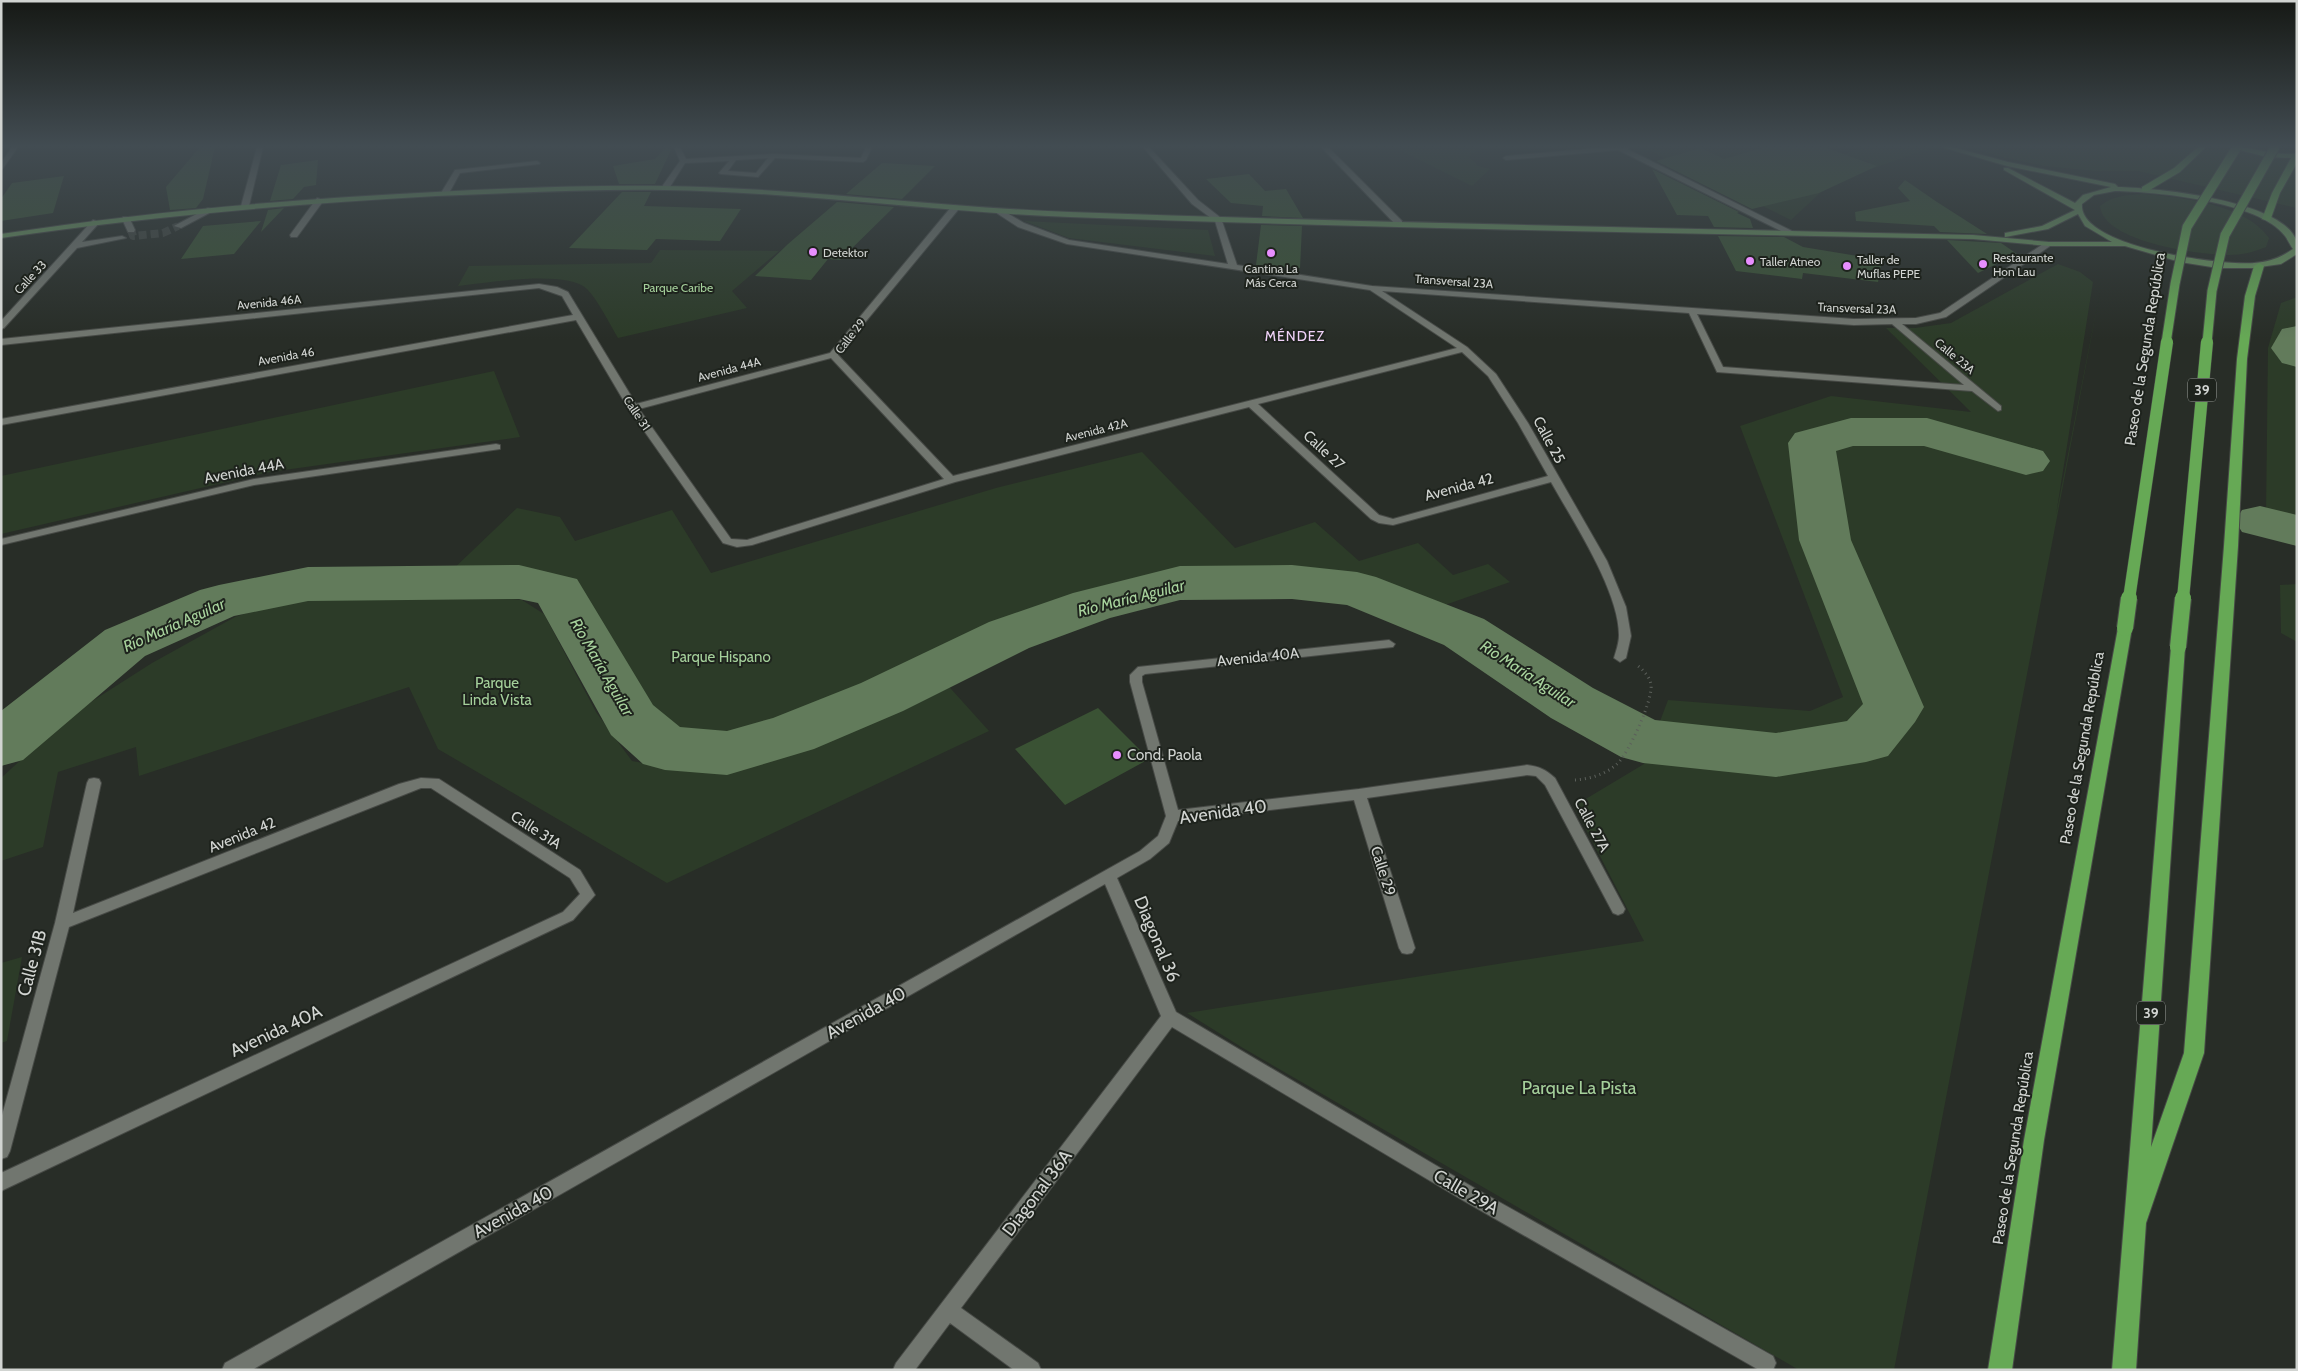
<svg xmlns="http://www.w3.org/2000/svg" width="2298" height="1371" viewBox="0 0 2298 1371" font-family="Cabin,sans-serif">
<rect width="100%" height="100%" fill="#282d27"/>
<!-- green -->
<g fill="#2c3b28">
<polygon points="1393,147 1455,147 1481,150 1473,153 1469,157 1478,166 1490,169 1472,186"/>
<polygon points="1657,147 1765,147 1734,156 1815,163 1867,147 1921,147 1928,149 1871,169 1863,166 1870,163 1849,156 1824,164 1792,181 1821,192 1791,220 1646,149"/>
<polygon points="1969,147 2297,147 2297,208 2138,171 2095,171 2045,166 2002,157"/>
<path d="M2142 194C2181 197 2245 204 2269 238L2266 247C2254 252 2242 255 2229 255 2200 255 2103 242 2100 206 2112 196 2126 195 2142 194Z"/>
<polygon points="1024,221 1208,230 1215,256 1069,238"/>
<path d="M660 250 779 251 732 291 747 308 618 338C609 323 598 300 587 289 567 269 485 283 458 286L469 266 651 263Z"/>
<polygon points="2058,264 2080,272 2093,282 2056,515 2100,292 1894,1370 1799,1370 1243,1048 1187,1013 1644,941 1574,806 1644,764 1668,700 1810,711 1843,697 1740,426 1831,396 1971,412 1886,328 1915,328 1951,323"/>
<polygon points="2297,297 2297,518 2266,516 2268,348 2281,303"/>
<polygon points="494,371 520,437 270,472 1,534 1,476"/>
<polygon points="1142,452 1235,548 1315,522 1359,561 1418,543 1453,575 1488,564 1510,582 1428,611 1357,584 1293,577 1182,577 1098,595 1005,629 804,721 730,744 668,738 641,712 571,588 528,577 446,576 517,508 560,517 575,541 672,510 711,573 996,488"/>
<polygon points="2297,584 2297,642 2281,633 2280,585"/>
<path d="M368 593H459L522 600 544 614 596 712 632 761C652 764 681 771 700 769 787 761 866 718 943 680L989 731 667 883 438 749 409 687 139 776 136 747 58 772 43 847 1 861V778L69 716 152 663 235 617 292 597Z"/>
<polygon points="22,957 7,1041 1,1043 1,963"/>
</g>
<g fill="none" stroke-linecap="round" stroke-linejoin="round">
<!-- river -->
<g fill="#627b5b" fill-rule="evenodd">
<polygon points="2297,326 2297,367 2282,363 2271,348 2282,329"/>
<polygon points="1851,418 1927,418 2043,451 2050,461 2043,471 2026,475 1924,446 1853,446 1836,451 1851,540 1924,707 1915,722 1888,756 1866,762 1776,777 1643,763 1621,757 1551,718 1444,645 1347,605 1292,599 1180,600 1110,618 1029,648 903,711 814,749 727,775 665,770 643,764 611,735 538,603 519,599 308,601 234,616 145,656 23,760 1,766 1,711 105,630 200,590 219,585 308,567 519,565 577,579 653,705 680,727 727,731 773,718 861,683 989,622 1073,593 1180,566 1292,565 1357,572 1376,577 1484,619 1593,688 1655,720 1776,733 1847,721 1863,704 1799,540 1788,443 1795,433"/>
<polygon points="2260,506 2297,515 2297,546 2242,532 2235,521 2242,510"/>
</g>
</g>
<!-- building -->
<g fill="#3a5234">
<polygon points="200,147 215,147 203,199 196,208 170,210 166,187"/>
<polygon points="666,147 671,150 655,184 619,184 613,166 655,159"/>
<polygon points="1765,147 1824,147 1877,166 1819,193 1752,209 1656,161 1701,148 1724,159"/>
<polygon points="318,160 316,185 304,187 293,199 270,201 281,165"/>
<polygon points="882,163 935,166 902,199 846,194"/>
<polygon points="1652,169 1739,212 1737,213 1750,219 1753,228 1714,227 1708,216 1677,215"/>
<polygon points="1249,174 1265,191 1286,189 1303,218 1262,216 1263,206 1231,203 1206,179"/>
<polygon points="64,176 53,213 1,221 1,199 12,183"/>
<polygon points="1905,180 1937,202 1987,234 1940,232 1934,226 1856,221 1855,212 1910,201 1898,188"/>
<polygon points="622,192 651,192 644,206 741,209 720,241 656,239 647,250 569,248"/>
<polygon points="837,202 894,207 840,260 828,259 811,280 755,276 788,244"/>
<polygon points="284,208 261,232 268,210"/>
<polygon points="261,221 234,254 181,259 203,226"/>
<polygon points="1261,225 1302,226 1300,268 1256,265"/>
<polygon points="1718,236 1784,237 1803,247 1882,260 1878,282 1803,273 1802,279 1736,271"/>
<polygon points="1947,240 2001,243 2017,254 1978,273"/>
<polygon points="1098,708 1149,759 1065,805 1015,749"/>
</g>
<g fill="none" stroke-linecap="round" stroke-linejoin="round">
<!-- minor-tunnel -->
<polyline stroke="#414640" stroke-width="8" stroke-dasharray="8 4" stroke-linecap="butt" points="131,230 133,236 163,233 178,226"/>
<!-- minor casing -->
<g stroke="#474a46" stroke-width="2">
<g id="minor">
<polygon points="12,147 18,147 1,171 1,163"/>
<polygon points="257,147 263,147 249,206 245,208 241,206"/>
<path d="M674 147H680L686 159 773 154 861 158 866 147H872L866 160 863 162 775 158 758 177 721 174 719 173 729 161 685 163 668 190H665L661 188 680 161ZM768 158 756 173 728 171 736 160Z"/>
<path d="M1143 147H1149L1198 200 1221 218 1237 265 1372 286 1854 319 1916 318 1940 313 2046 242 2053 244 1946 317 1916 324H1902L2001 406V410L1998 411 1972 391 1717 372 1689 313 1382 291 1467 347 1496 374 1528 423 1607 561 1626 607 1631 636 1626 658 1620 662 1614 658C1616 651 1619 643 1619 635 1619 591 1573 521 1551 482L1393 525 1379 523 1371 519 1249 407 955 482 752 545 737 547 723 543 628 408 576 320 1 425V419L573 315 562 296 539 288 1 345V339L539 284 557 287 568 292 636 404 830 353 952 206H955L959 208 958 210 838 355 953 476 1457 348 1370 290 1067 244 1018 227 995 212 1002 210 1024 223 1069 240 1228 264 1215 221 1192 204ZM1697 314 1854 325 1892 324 1964 385 1723 367ZM1462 352 1488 376 1518 423 1548 476 1393 519 1379 515 1258 404ZM831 358 944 479 747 540 731 539 639 409Z"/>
<polygon points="1321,147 1328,147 1402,221 1402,225 1396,225"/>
<polygon points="1608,147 1630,147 1627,149 1796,233 1789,235 1618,150 1506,160 1503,158 1506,156"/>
<polygon points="537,161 540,163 539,164 460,173 448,195 441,193 455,170"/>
<polygon points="317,198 324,200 297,237 291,237 290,235"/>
<polygon points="208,208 215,210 181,228 174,226"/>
<polygon points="123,217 129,217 135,230 134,232 128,232 122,219"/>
<polygon points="93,220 100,222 82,242 122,236 126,238 77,248 4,328 1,329 1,321"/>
<polygon points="496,444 500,445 500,449 254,485 1,545 1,539 254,479"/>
<path d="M1389 640 1395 644 1393 647 1145 674 1142 676V682L1178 810 1359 789 1527 765C1540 767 1545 769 1555 778L1625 909 1623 913 1618 915 1613 913 1545 785 1536 776 1527 775 1367 798 1415 948 1412 953 1407 954 1402 953 1399 948 1354 800 1178 821 1169 843 1150 859 1117 878 1176 1012 1476 1189 1773 1356 1776 1363 1773 1370H1759L1464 1201 1172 1027 961 1308 1038 1363 1041 1370H1014L950 1323 915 1370H893L896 1363 1161 1016 1105 884 252 1370H222L225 1363 1140 851 1158 836 1166 816 1130 682V675L1138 667Z"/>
<polygon points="94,778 99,779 101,783 73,913 399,784 421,778 439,779 580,870 595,895 573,920 1,1191 1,1173 563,912 580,894 570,878 431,788 421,788 69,927 10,1151 7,1157 1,1159 1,1119 55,923 87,783 89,779"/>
</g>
</g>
<!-- major casing -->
<g stroke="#474a46" stroke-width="2">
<path id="major" d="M1942 147H1952L2008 162 2115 184 2118 187C2155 188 2285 200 2297 242 2298 245 2297 250 2297 254L2281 264 2253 268H2218L2180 262 2125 246H2049L1973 239C1672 233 1371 228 1070 217 934 212 800 192 664 190 588 189 512 193 436 196 290 204 145 217 1 238V234C145 212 290 199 436 192 512 188 588 185 664 186 800 188 934 207 1070 212 1371 223 1672 228 1973 235L2049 242H2112L2085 226 2078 214 2048 229 2005 237V233L2042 226 2075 210 2004 170V168H2008L2075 203 2083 195 2111 187 2007 166ZM2115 191C2156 192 2259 201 2285 236 2288 240 2290 245 2293 249 2280 258 2269 262 2254 263 2223 266 2078 247 2082 204L2094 195Z"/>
</g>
<!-- highway casing -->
<g stroke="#474a46" stroke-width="2">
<g id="highway">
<polygon points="2198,147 2206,147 2180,172 2148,191 2142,191 2142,187 2174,168"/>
<path d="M2227 147C2250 145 2273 157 2297 153V163L2280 193 2270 221 2262 219 2272 193 2291 158 2267 157Z"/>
<polygon points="2259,263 2264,266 2255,296 2247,359 2238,546 2204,1053 2146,1223 2136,1370 2112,1370 2171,647 2173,644 2183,644 2185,647 2151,1147 2184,1053 2224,546 2237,359 2245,296 2254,266"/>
<polygon points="2125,623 2132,628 2044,1140 2012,1370 1988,1370 2024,1140 2118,628"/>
</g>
</g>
<!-- path -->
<path stroke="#5c605b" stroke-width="3" stroke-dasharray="1 4" stroke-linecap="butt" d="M1575 780C1590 779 1607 774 1618 763 1629 752 1653 700 1651 685 1650 677 1644 671 1638 666"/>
<!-- minor -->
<use href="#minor" fill="#71766f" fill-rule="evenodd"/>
<!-- major -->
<use href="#major" fill="#6a955f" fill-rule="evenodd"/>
<!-- highway -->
<use href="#highway" fill="#66a955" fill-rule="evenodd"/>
<!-- highway-bridge-far2 casing -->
<g stroke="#474a46" stroke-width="11" stroke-linecap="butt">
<g id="highway-bridge-far2">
<polyline points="2166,343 2175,284 2187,227 2237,147"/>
<polyline points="2207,343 2212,291 2225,235 2275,147"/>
</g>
</g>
<!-- highway-bridge-far1 casing -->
<g stroke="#474a46" stroke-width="13" stroke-linecap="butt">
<g id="highway-bridge-far1">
<polyline points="2129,599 2167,342"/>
<polyline points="2183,599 2207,342"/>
</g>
</g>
<!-- highway-bridge casing -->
<g stroke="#474a46" stroke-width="18" stroke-linecap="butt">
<g id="highway-bridge">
<polyline points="2125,628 2129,598"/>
<polyline points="2178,647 2183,598"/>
</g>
</g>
<!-- highway-bridge-far2 -->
<use href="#highway-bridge-far2" stroke="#66a955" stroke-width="9"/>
<!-- highway-bridge-far1 -->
<use href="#highway-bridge-far1" stroke="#66a955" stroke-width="12"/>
<!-- highway-bridge -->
<use href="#highway-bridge" stroke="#66a955" stroke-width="16"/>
</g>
<!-- sky -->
<linearGradient id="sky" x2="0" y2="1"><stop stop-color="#161915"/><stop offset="0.43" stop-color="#424c52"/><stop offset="1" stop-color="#424c52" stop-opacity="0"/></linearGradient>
<rect width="2298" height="339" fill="url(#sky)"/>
<!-- markers -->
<g fill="#e88eff" stroke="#1e231d" stroke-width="2">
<circle cx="813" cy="252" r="5"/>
<circle cx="1271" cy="253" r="5"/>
<circle cx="1750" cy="261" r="5"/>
<circle cx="1983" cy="264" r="5"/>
<circle cx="1847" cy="266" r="5"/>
<circle cx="1117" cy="755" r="5"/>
</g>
<g text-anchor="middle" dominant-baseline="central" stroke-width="4" stroke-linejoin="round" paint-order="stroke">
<!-- far-poi labels -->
<g font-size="12" fill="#d1d4d1" stroke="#1e231d" text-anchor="start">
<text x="823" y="252">Detektor</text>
<text x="1993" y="257">Restaurante<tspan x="1993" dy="14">Hon Lau</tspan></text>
<text x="1857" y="259">Taller de<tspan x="1857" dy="14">Muflas PEPE</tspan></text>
<text x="1760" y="261">Taller Atneo</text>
<text x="1271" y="268" text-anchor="middle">Cantina La<tspan x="1271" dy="14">Más Cerca</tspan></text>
</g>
<!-- far-street labels -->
<g font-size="12" fill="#d1d4d1" stroke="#1e231d">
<text transform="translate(30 277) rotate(-47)">Calle 33</text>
<text transform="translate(1454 281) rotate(4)">Transversal 23A</text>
<text transform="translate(269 302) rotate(-6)">Avenida 46A</text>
<text transform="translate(1857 308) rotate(2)">Transversal 23A</text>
<text transform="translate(850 336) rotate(-52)">Calle 29</text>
<text transform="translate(286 356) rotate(-10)">Avenida 46</text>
<text transform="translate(1955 356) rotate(40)">Calle 23A</text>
<text transform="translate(729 369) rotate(-15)">Avenida 44A</text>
<text transform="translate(637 413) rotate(56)">Calle 31</text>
<text transform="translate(1096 430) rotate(-14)">Avenida 42A</text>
</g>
<!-- far-park labels -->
<g font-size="12" fill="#a5d09b" stroke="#1e231d">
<text x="678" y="287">Parque Caribe</text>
</g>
<!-- far-neighbourhood labels -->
<g font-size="14" letter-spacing="1" fill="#f0d2f8" stroke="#1e231d">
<text x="1295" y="336">MÉNDEZ</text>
</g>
<!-- shield labels -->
<g fill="#1e231d" stroke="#9b9f9b" stroke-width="1">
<rect x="2188" y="378.5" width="28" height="23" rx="4"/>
<rect x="2137" y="1001.5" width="28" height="23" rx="4"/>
</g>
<g font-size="14" font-weight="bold" fill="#d1d4d1">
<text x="2202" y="390">39</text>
<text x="2151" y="1013">39</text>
</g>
<!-- street labels -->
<g font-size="15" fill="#d1d4d1" stroke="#1e231d">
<text transform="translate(2145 349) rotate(-81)">Paseo de la Segunda República</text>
<text transform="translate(1549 440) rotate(62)">Calle 25</text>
<text transform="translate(1324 450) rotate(43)">Calle 27</text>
<text transform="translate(244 471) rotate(-11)">Avenida 44A</text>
<text transform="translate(1459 487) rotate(-15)">Avenida 42</text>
<text transform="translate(1258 657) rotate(-6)">Avenida 40A</text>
<text transform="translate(2082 748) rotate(-80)">Paseo de la Segunda República</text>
<text transform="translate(1592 825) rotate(62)">Calle 27A</text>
<text transform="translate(536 830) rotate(33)">Calle 31A</text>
<text transform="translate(242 835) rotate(-22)">Avenida 42</text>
<text transform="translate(1383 871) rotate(72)">Calle 29</text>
<text transform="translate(2013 1148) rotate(-81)">Paseo de la Segunda República</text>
</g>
<!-- park labels -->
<g font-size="15" fill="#a5d09b" stroke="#1e231d">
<text x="721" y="657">Parque Hispano</text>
<text x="497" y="683">Parque<tspan x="497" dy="17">Linda Vista</tspan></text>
</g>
<!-- poi labels -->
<g font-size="15" fill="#d1d4d1" stroke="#1e231d" text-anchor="start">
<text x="1127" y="755">Cond. Paola</text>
</g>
<!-- water labels -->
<g font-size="16" font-style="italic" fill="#a8d39d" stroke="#1e231d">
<text transform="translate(1131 598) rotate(-14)">Río María Aguilar</text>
<text transform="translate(174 625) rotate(-24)">Río María Aguilar</text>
<text transform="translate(602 667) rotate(60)">Río María Aguilar</text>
<text transform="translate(1528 674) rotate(33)">Río María Aguilar</text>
</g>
<!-- near-street labels -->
<g font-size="18" fill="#d1d4d1" stroke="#1e231d">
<text transform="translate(1223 812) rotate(-8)">Avenida 40</text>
<text transform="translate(1157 939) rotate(67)">Diagonal 36</text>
<text transform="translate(32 963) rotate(-75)">Calle 31B</text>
<text transform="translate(866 1013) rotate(-29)">Avenida 40</text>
<text transform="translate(276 1031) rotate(-25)">Avenida 40A</text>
<text transform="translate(1466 1192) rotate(30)">Calle 29A</text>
<text transform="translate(1037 1193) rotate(-53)">Diagonal 36A</text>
<text transform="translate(513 1212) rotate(-29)">Avenida 40</text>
</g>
<!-- near-park labels -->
<g font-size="18" fill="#a5d09b" stroke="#1e231d">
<text x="1579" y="1088">Parque La Pista</text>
</g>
</g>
<!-- border -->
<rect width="2298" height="1371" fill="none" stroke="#d1d4d1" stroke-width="5"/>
</svg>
